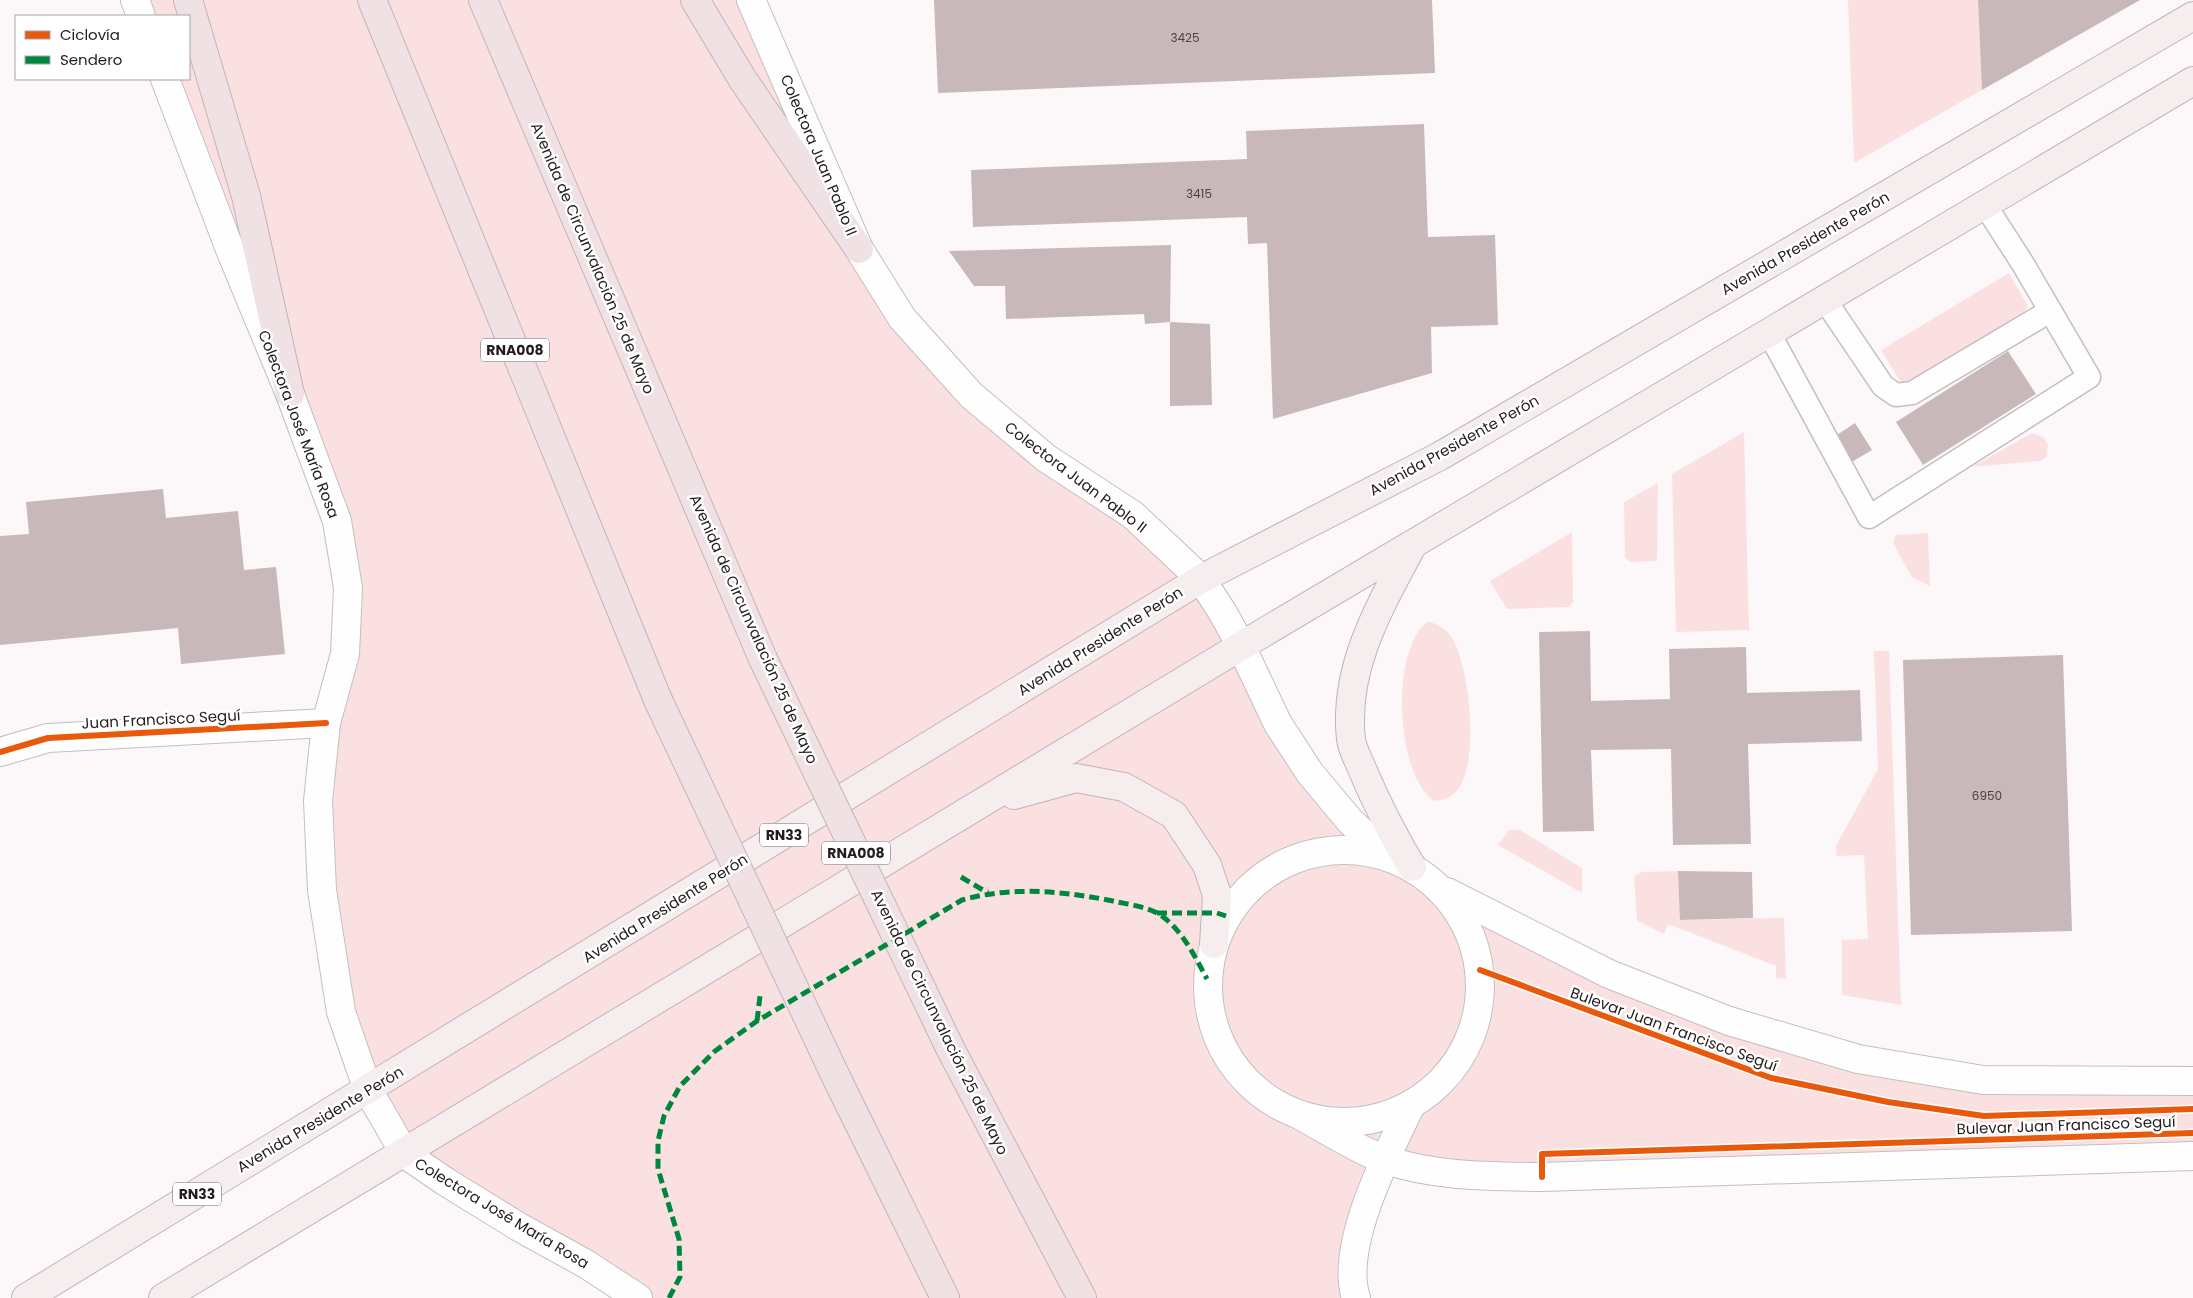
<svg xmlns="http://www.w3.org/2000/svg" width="2193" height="1298" viewBox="0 0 2193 1298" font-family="Poppins,sans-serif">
<rect width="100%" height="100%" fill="#fcf8f9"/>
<!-- green -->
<g fill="#fbe0e2">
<polygon points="135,0 751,0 902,318 1161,543 1310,773 1441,889 1609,974 1858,1059 2193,1081 2193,1156 1542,1177 1385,1160 1356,1298 638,1298 446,1182 368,1090 322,890 348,588 165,79 189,79 189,16 141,16"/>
<polygon points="1848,0 1978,0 1982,90 1854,163"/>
<polygon points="2009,273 2028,306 2025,311 1912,382 1905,384 1900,381 1881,350"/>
<polygon points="1744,432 1749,630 1676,632 1672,474"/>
<polygon points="2032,433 2043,437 2048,445 2047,456 2041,461 1972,467"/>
<polygon points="1658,483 1657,561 1630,562 1625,557 1624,502"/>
<polygon points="1572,532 1573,602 1569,607 1507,609 1490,581"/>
<polygon points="1928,533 1930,586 1912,577 1893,543 1896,535"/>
<path d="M1428 621C1438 625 1447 629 1452 638 1470 667 1481 767 1455 793 1448 799 1442 800 1434 801 1395 774 1390 649 1428 621Z"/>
<polygon points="1874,651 1889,651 1901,1005 1842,995 1842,940 1868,939 1864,855 1837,856 1836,846 1878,769"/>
<polygon points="1509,830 1520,830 1582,868 1582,893 1498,845"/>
<polygon points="1678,871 1681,920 1784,918 1786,979 1776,978 1776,966 1668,924 1664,934 1637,921 1634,877 1641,872"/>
</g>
<!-- building -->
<g fill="#c9b8ba">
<polygon points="934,0 1432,0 1435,73 938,93"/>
<polygon points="1978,0 2140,0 1982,90"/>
<polygon points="1424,124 1428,237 1495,235 1498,325 1431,327 1432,373 1273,419 1267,243 1248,244 1247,217 973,227 971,170 1247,159 1246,131"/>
<polygon points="1171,245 1170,322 1145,324 1144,314 1006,319 1005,286 974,286 949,251"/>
<polygon points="1170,322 1210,324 1212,405 1170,406"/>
<polygon points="2008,351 2036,394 1923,465 1896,422"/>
<polygon points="1855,423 1872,450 1850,463 1834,437"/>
<polygon points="163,489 166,518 238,511 244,570 276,567 285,654 181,664 178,628 0,645 0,536 29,534 26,502"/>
<polygon points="1590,631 1591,701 1670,699 1669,649 1746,647 1747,693 1860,690 1862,741 1748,744 1751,844 1673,845 1671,749 1591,750 1594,831 1543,832 1539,632"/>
<polygon points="2063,655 2072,931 1911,935 1903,660"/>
<polygon points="1678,871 1752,872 1753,918 1680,920"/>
</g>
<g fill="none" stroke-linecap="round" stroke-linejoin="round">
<!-- lane casing -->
<g stroke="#c5bebf" stroke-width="25">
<g id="lane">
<polyline points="1825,300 1883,386 1896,395 1912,393 2050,311"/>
<polyline points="1769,333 1869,517 2089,377 2023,264 1985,205"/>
</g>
</g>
<!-- street casing -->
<g stroke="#c5bebf" stroke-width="30">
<polyline id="street" points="0,752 48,738 326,723"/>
</g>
<!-- secondary casing -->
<g stroke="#c5bebf" stroke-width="30">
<g id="secondary">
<polyline points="135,0 141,16"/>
<polyline points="751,0 859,249 902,318 971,395 1046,458 1133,515 1201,579 1223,613 1241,646 1278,724 1310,773 1350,821 1388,856"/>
<polyline points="165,79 231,252 290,394 337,521 348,588 345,654 326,723 318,801 322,890 341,1012 368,1090 405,1154 446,1182 519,1227 586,1264 638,1298"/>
<circle cx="1344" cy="986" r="136"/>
<polyline points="1447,892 1609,974 1729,1021 1858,1059 1983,1080 2193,1081"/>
<path d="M1301 1116C1326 1129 1361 1152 1386 1160 1437 1177 1489 1176 1542 1177L2193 1156"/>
<path d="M1356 1298C1339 1246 1388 1153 1411 1105"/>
</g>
</g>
<!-- primary casing -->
<g stroke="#c4b3b5" stroke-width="30">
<g id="primary">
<polyline points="1014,795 1076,778 1124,787 1174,815 1207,865 1217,895 1214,944"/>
<path d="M1412 867C1392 834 1375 800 1360 764 1357 757 1352 748 1351 739 1343 668 1380 606 1412 546"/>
<polyline points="26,1298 1201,579 1440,456 2193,16"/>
<polyline points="163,1298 1241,646 2193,81"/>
</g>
</g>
<!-- highway casing -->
<g stroke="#c4b3b5" stroke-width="30">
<g id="highway">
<polyline points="188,0 246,196 290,394"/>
<polyline points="372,0 658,700"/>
<polyline points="483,0 763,659"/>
<polyline points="695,0 743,80 859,249"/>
<polyline points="950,1048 1082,1298"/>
<polyline points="838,1081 945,1298"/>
</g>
</g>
<!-- lane -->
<use href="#lane" stroke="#fffefe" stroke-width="22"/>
<!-- street -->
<use href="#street" stroke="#fffefe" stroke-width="28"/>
<!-- secondary -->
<use href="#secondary" stroke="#fffefe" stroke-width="28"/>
<!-- primary -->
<use href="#primary" stroke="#f6edee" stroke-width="28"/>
<!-- highway -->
<use href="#highway" stroke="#f0e2e4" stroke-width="28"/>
<!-- highway-bridge casing -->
<g stroke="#c4b3b5" stroke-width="30" stroke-linecap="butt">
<g id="highway-bridge">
<polyline points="763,659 950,1048"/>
<polyline points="658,700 838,1081"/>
</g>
</g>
<!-- highway-bridge -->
<use href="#highway-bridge" stroke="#f0e2e4" stroke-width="28"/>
<!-- quiet -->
<g stroke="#00873e" stroke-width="5" stroke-dasharray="10 5" stroke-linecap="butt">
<polyline points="961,877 988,893"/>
<polyline points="1157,913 1217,913 1226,916"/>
<polyline points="757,1021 760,996"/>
<path d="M669 1298 680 1277 679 1239 658 1169V1141L664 1116 680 1086 715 1051 757 1021 962 900C1012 886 1062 891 1113 901 1126 904 1144 906 1157 913 1181 927 1194 955 1207 979"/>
</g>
<!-- cycleway casing -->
<g stroke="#fff" stroke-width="9">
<g id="cycleway">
<polyline points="0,752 48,738 326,723"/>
<polyline points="1480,970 1771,1078 1888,1102 1984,1116 2193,1109"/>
<polyline points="1542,1177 1542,1154 2193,1133"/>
</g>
</g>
<!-- cycleway -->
<use href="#cycleway" stroke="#e8590c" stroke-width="6"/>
</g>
<g text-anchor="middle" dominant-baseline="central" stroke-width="5" stroke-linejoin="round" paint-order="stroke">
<!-- number labels -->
<g font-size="12" fill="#4d4244">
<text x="1185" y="37">3425</text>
<text x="1199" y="193">3415</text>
<text x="1987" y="795">6950</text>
</g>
<!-- shield labels -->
<g fill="#fff" stroke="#665f60" stroke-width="1">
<rect x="481" y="338.5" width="68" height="23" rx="4"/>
<rect x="760" y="823.5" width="48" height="23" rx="4"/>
<rect x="822" y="841.5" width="68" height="23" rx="4"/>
<rect x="173" y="1182.5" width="48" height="23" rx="4"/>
</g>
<g font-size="14" font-weight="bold" fill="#241b1c">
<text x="515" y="350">RNA008</text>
<text x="784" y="835">RN33</text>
<text x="856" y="853">RNA008</text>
<text x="197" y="1194">RN33</text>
</g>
<!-- street labels -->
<g font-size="15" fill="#241b1c" stroke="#fff">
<text transform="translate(819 155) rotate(67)">Colectora Juan Pablo II</text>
<text transform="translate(1805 243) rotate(-30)">Avenida Presidente Perón</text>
<text transform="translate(593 258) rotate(67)">Avenida de Circunvalación 25 de Mayo</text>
<text transform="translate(299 424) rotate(69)">Colectora José María Rosa</text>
<text transform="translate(1454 445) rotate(-29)">Avenida Presidente Perón</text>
<text transform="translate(1076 477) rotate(37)">Colectora Juan Pablo II</text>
<text transform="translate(754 629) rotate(66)">Avenida de Circunvalación 25 de Mayo</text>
<text transform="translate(1100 641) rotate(-32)">Avenida Presidente Perón</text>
<text transform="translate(161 719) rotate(-3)">Juan Francisco Seguí</text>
<text transform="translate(665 908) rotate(-32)">Avenida Presidente Perón</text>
<text transform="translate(940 1022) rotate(64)">Avenida de Circunvalación 25 de Mayo</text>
<text transform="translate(1674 1029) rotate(20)">Bulevar Juan Francisco Seguí</text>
<text transform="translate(320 1119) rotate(-31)">Avenida Presidente Perón</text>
<text transform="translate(2066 1125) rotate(-2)">Bulevar Juan Francisco Seguí</text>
<text transform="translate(502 1213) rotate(31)">Colectora José María Rosa</text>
</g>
</g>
<!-- legend -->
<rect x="15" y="15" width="175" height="65" fill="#ffffff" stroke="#a7a4a4"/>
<rect x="25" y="31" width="25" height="8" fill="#e8590c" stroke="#a7a4a4"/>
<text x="60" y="40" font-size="15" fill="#241b1c">Ciclovía</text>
<rect x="25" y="56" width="25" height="8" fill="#00873e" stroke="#a7a4a4"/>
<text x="60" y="65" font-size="15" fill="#241b1c">Sendero</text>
</svg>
